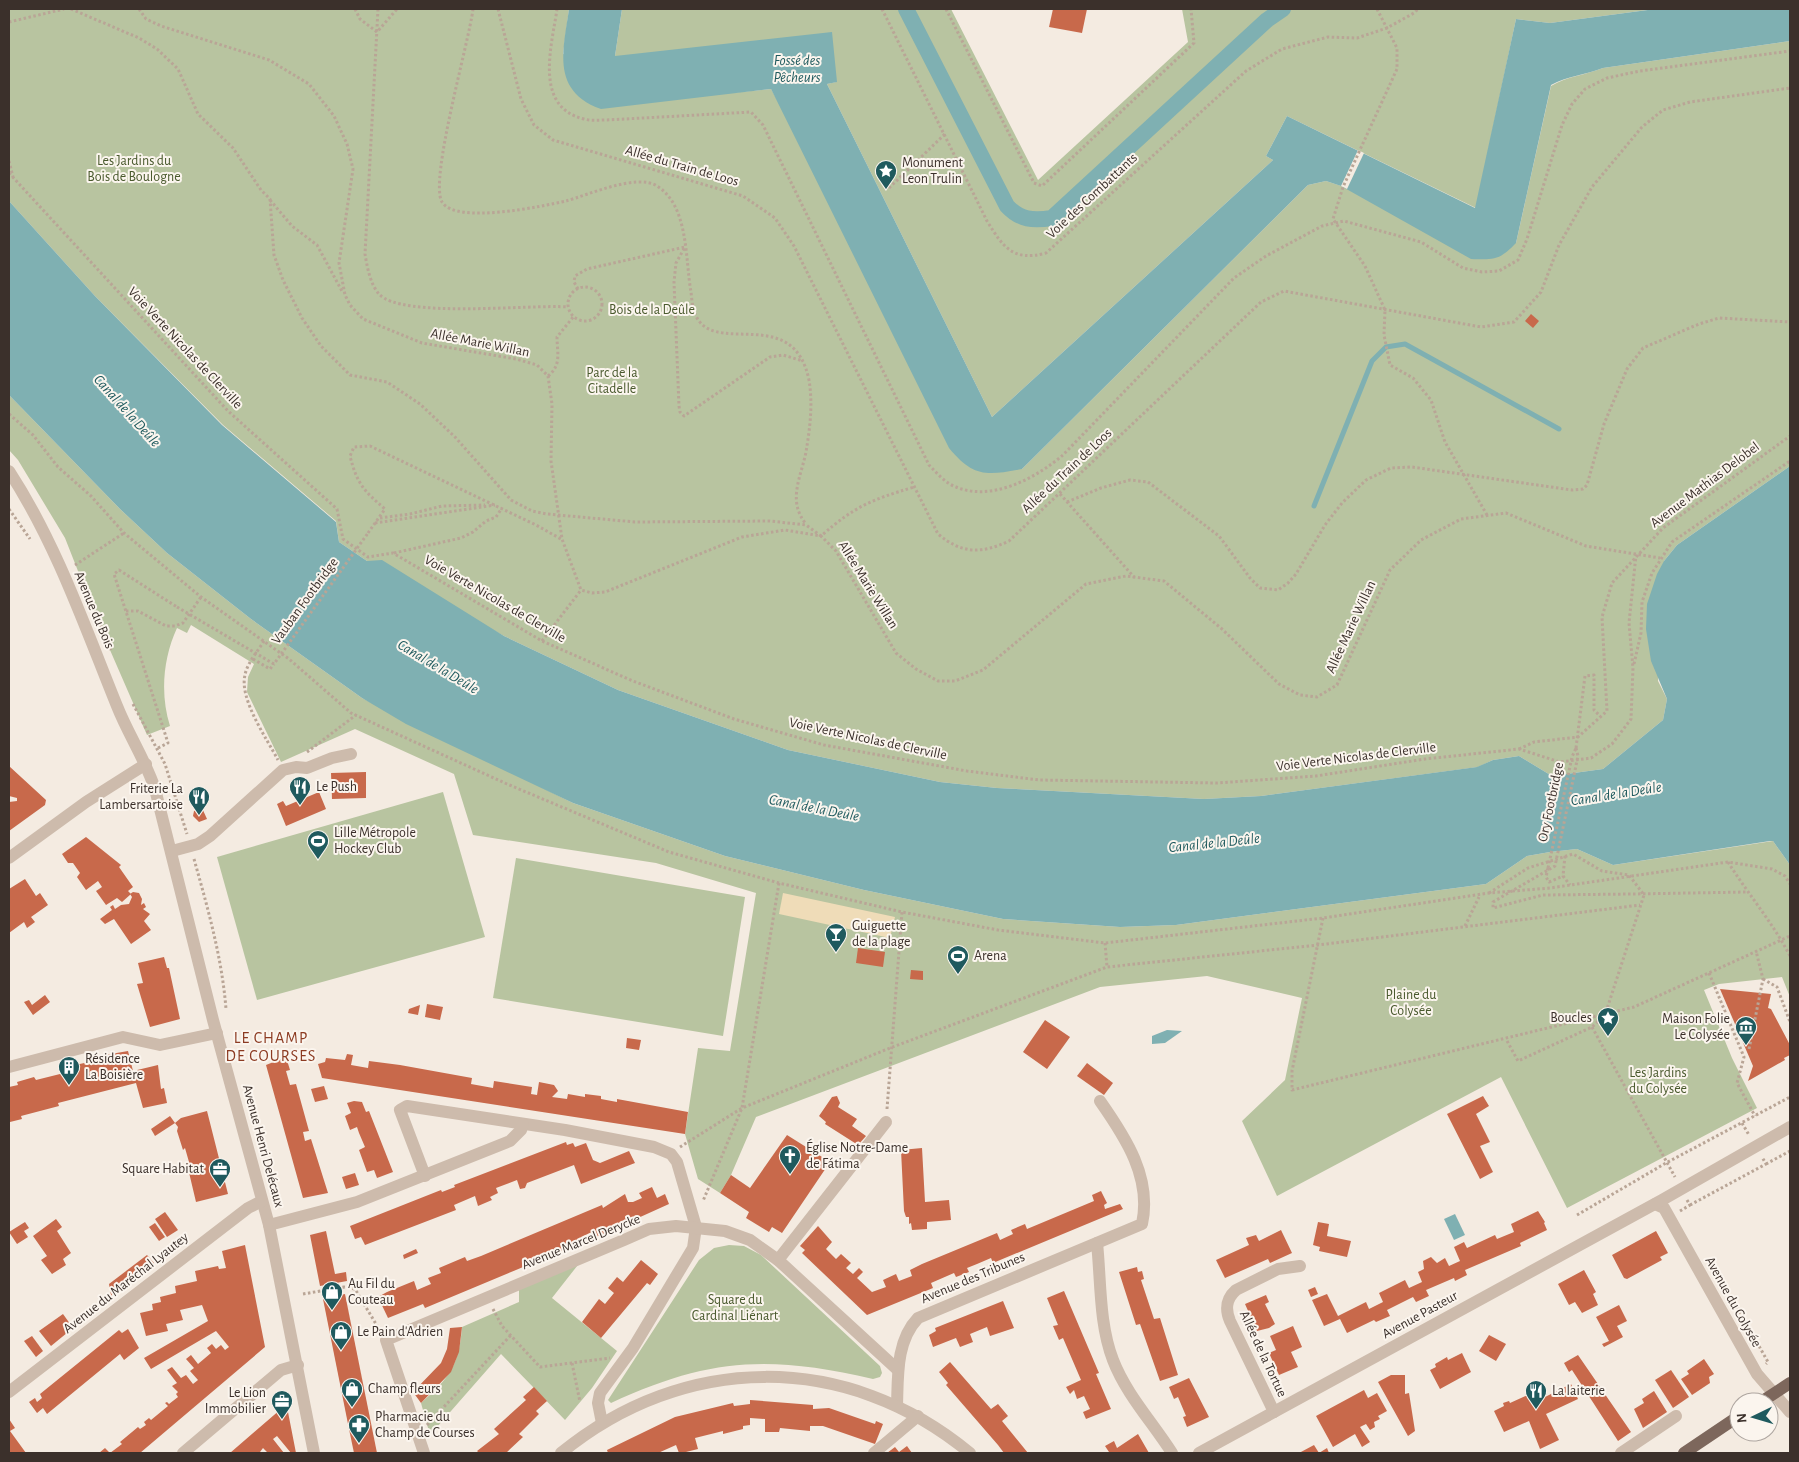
<svg xmlns="http://www.w3.org/2000/svg" width="1799" height="1462" viewBox="0 0 1799 1462" font-family="'Alegreya Sans',sans-serif">
<rect width="100%" height="100%" fill="#f4ebe1"/>
<!-- green -->
<g fill="#b8c4a0">
<path d="M9 9H569L563 54 730 93 771 89 784 112 1022 469 1308 185 1326 181 1516 243 1551 86C1567 76 1586 75 1603 68L1790 41V466L1677 545 1664 561 1658 681 1667 699 1663 720 1603 769 1552 776 1519 756 1493 760 1478 767 1261 796 1204 799 997 788 940 782 788 750 618 690 504 636 367 561 339 542 336 521 223 425 95 296 9 201Z"/>
<polygon points="622,9 951,9 1038,180 1188,42 1182,9 1655,9 1550,23 1516,19 1476,208 1287,116 1266,156 1273,160 992,417 827,84 836,82 615,56"/>
<path d="M9 395 120 509 167 553 251 619 362 698 573 803 725 856 864 890 1003 919 1120 927 1176 925 1486 884 1527 856 1550 852 1577 849 1613 865 1773 841 1790 865V997L1782 977 1719 984 1704 990 1732 1058 1757 1108 1567 1208 1501 1077 1277 1196 1242 1121 1285 1080 1302 998 1207 976 1100 987 756 1117 731 1175 720 1193 698 1179 685 1134 698 1048 730 1051 756 893 656 863 473 835 454 774 355 729 281 762 247 692 248 677 254 664 191 625 187 633 177 628C163 658 160 695 170 726L147 735 100 627 65 538 18 460 9 450Z"/>
<polygon points="443,792 485,937 257,1000 217,857"/>
<polygon points="516,858 745,897 723,1036 493,998"/>
<path d="M729 1245 744 1246 761 1255 880 1366 882 1373 880 1377 873 1379C768 1355 709 1358 611 1403L608 1400 699 1260 714 1248Z"/>
<path d="M581 1261 552 1298 617 1351 592 1388 565 1420 501 1354 430 1435 421 1403C449 1378 459 1366 462 1327L519 1302V1288Z"/>
</g>
<!-- sand -->
<polygon fill="#efdcb8" points="783,893 895,917 890,938 779,914"/>
<!-- water -->
<g fill="#7fb0b2">
<path d="M569 9H622L615 56 832 32 837 82 827 84 992 417 1273 160 1266 156 1287 116 1475 208 1516 19 1550 23 1655 9H1790V41L1603 68C1586 75 1567 76 1551 85L1516 243C1500 260 1494 260 1471 259L1341 186 1326 181 1308 185 1022 469C986 476 973 477 949 448L771 89 601 109C551 91 563 51 569 9Z"/>
<polygon points="9,201 95,296 222,425 336,522 339,542 367,561 382,560 504,636 618,690 788,750 940,782 997,788 1204,799 1261,796 1477,767 1493,760 1519,756 1552,776 1603,769 1663,720 1667,699 1651,661 1646,629 1647,604 1657,574 1664,561 1677,545 1790,466 1790,865 1773,841 1770,841 1613,865 1577,849 1550,852 1527,856 1486,884 1176,925 1120,927 1003,919 864,890 725,856 573,803 406,724 362,698 251,619 167,553 120,509 9,395"/>
<polygon points="1167,1030 1182,1031 1165,1043 1152,1044 1152,1036"/>
<polygon points="1455,1214 1465,1235 1454,1240 1444,1219"/>
</g>
<!-- pier -->
<polygon fill="#f4ebe1" points="1358,150 1364,153 1347,189 1341,186"/>
<g fill="none" stroke-linecap="round" stroke-linejoin="round">
<!-- stream -->
<polyline stroke="#7fb0b2" stroke-width="5" points="1314,506 1372,361 1386,347 1405,344 1559,429"/>
<!-- canal -->
<path stroke="#7fb0b2" stroke-width="16" d="M906 9 1007 206C1020 220 1033 221 1052 218L1267 20 1283 9"/>
</g>
<!-- building -->
<g fill="#c8694b">
<polygon points="1053,9 1087,9 1082,33 1049,27"/>
<polygon points="1531,314 1539,321 1533,328 1525,321"/>
<polygon points="9,766 46,800 45,805 9,831 9,802 17,801 17,798 9,796"/>
<polygon points="366,772 366,798 332,799 331,773"/>
<polygon points="319,792 326,809 286,826 277,804 283,801 286,806"/>
<polygon points="202,808 207,819 199,822 193,816 194,811"/>
<polygon points="86,837 121,865 119,867 133,887 128,891 131,894 122,902 117,898 106,905 96,891 102,887 98,881 86,890 77,877 80,873 73,863 68,863 62,854"/>
<polygon points="25,879 36,896 40,893 48,905 31,917 35,922 27,928 24,922 9,933 9,889"/>
<polygon points="133,892 139,893 142,899 141,905 144,903 146,907 143,909 150,914 144,921 151,930 131,944 114,919 105,924 100,919 112,910 110,907 113,905 115,909 121,905 129,904 132,897 130,894"/>
<polygon points="858,948 885,952 883,967 856,963"/>
<polygon points="164,957 167,968 169,968 180,1019 150,1027 137,984 143,983 138,963"/>
<polygon points="911,970 923,971 923,980 910,979"/>
<polygon points="1720,989 1771,994 1768,1008 1771,1009 1790,1045 1790,1055 1784,1058 1785,1060 1748,1081 1753,1066"/>
<polygon points="45,995 50,1002 33,1015 24,1002 29,1000 32,1005"/>
<polygon points="427,1004 443,1007 440,1020 425,1017"/>
<polygon points="420,1005 418,1015 408,1013 409,1009"/>
<polygon points="1045,1020 1070,1037 1047,1069 1023,1052"/>
<polygon points="627,1038 641,1040 639,1050 626,1048"/>
<polygon points="128,1051 133,1071 158,1065 161,1089 164,1088 167,1103 143,1108 136,1083 58,1103 59,1106 21,1116 22,1119 10,1122 9,1087 18,1085 17,1082 34,1077 36,1080 76,1070 75,1065 89,1062 88,1058"/>
<polygon points="347,1054 353,1055 351,1065 368,1068 369,1061 400,1065 472,1078 471,1084 493,1088 494,1081 532,1087 531,1094 537,1095 539,1082 554,1085 558,1091 552,1097 567,1099 568,1094 585,1097 585,1094 601,1096 601,1099 617,1102 617,1099 688,1112 685,1134 322,1078 318,1064 325,1062 326,1058 345,1060"/>
<polygon points="286,1057 290,1070 286,1071 290,1085 296,1084 309,1131 303,1132 305,1141 311,1139 328,1193 303,1198 266,1065"/>
<polygon points="1087,1063 1113,1083 1104,1095 1077,1076"/>
<polygon points="324,1086 328,1099 315,1102 311,1089"/>
<polygon points="837,1096 840,1103 838,1107 857,1119 852,1126 866,1136 858,1145 825,1124 826,1122 819,1116 832,1097"/>
<polygon points="1483,1096 1489,1106 1476,1114 1490,1142 1480,1146 1493,1172 1480,1179 1447,1114"/>
<polygon points="354,1101 362,1102 366,1112 369,1111 393,1172 377,1178 374,1170 367,1172 359,1150 365,1147 359,1133 357,1127 350,1130 345,1116 351,1113 347,1103"/>
<polygon points="207,1111 228,1194 196,1202 187,1164 189,1162 185,1148 183,1150 177,1131 178,1127 175,1123 181,1118"/>
<polygon points="170,1116 175,1123 155,1136 151,1129"/>
<polygon points="787,1135 830,1162 782,1233 772,1227 769,1232 746,1218 749,1212 720,1193 731,1175 750,1188"/>
<polygon points="566,1142 567,1145 573,1143 575,1147 586,1143 593,1160 600,1163 629,1151 635,1163 581,1184 574,1165 527,1183 525,1188 520,1189 517,1180 496,1188 498,1193 490,1197 492,1200 478,1206 475,1196 454,1205 456,1210 365,1245 361,1237 355,1239 350,1226 441,1190 442,1192 455,1187 454,1185"/>
<polygon points="922,1148 925,1202 949,1200 951,1220 927,1222 927,1229 912,1230 911,1223 909,1224 909,1217 906,1217 904,1211 901,1150"/>
<polygon points="355,1173 359,1185 346,1189 342,1177"/>
<polygon points="652,1187 657,1198 665,1194 669,1204 596,1237 594,1231 581,1237 583,1242 425,1308 423,1304 388,1318 378,1297 387,1292 414,1281 417,1290 431,1284 428,1278 441,1273 439,1268 465,1257 467,1261 481,1256 602,1205 603,1208 625,1194 628,1202 633,1202 642,1198 639,1193"/>
<polygon points="1101,1191 1107,1203 1104,1205 1105,1209 1120,1204 1123,1209 993,1263 991,1258 977,1264 967,1268 969,1272 956,1277 954,1273 931,1283 933,1288 867,1315 802,1253 805,1250 800,1246 818,1226 832,1242 826,1249 836,1259 841,1254 851,1263 846,1268 853,1274 859,1268 863,1272 857,1278 872,1292 886,1287 883,1280 896,1274 899,1281 912,1276 910,1270 922,1264 997,1233 1000,1240 1013,1234 1011,1230 1025,1224 1027,1229 1094,1201 1092,1195"/>
<polygon points="1538,1211 1545,1222 1544,1223 1547,1230 1520,1243 1521,1246 1465,1270 1467,1275 1455,1281 1454,1278 1426,1290 1429,1296 1416,1302 1413,1297 1387,1310 1390,1316 1376,1322 1374,1320 1347,1333 1340,1319 1324,1326 1312,1300 1327,1294 1338,1316 1366,1302 1369,1309 1383,1302 1379,1293 1405,1280 1409,1288 1422,1282 1418,1272 1424,1269 1423,1261 1431,1257 1437,1263 1445,1258 1449,1266 1460,1261 1454,1247 1464,1242 1467,1248 1495,1235 1497,1239 1514,1232 1511,1224"/>
<polygon points="165,1212 178,1230 167,1237 155,1219"/>
<polygon points="56,1219 62,1227 57,1231 71,1253 63,1259 66,1265 52,1274 41,1260 47,1256 33,1236"/>
<polygon points="25,1222 29,1228 24,1231 28,1237 17,1244 9,1232"/>
<polygon points="1318,1222 1329,1224 1327,1236 1351,1241 1347,1257 1319,1251 1320,1247 1313,1245"/>
<polygon points="155,1223 165,1237 159,1241 149,1227"/>
<polygon points="1281,1230 1292,1253 1270,1263 1268,1259 1225,1278 1216,1260 1249,1245 1246,1238 1256,1235 1259,1241"/>
<polygon points="326,1231 335,1274 346,1272 347,1281 320,1286 310,1235"/>
<polygon points="1656,1231 1668,1253 1660,1257 1662,1260 1627,1279 1624,1278 1612,1255"/>
<polygon points="245,1245 265,1347 140,1453 99,1453 105,1448 110,1453 122,1444 120,1442 138,1427 140,1429 146,1425 144,1422 149,1418 151,1420 168,1406 165,1403 167,1402 169,1404 178,1397 176,1394 178,1392 172,1386 177,1383 167,1370 172,1367 181,1378 186,1375 193,1384 198,1380 190,1371 194,1368 186,1359 191,1355 198,1364 211,1353 207,1348 212,1344 216,1349 221,1345 225,1350 229,1347 216,1331 151,1369 144,1358 208,1321 202,1305 180,1310 183,1320 166,1324 168,1331 146,1336 140,1313 153,1310 152,1304 161,1302 160,1297 176,1293 175,1286 197,1281 195,1271 218,1266 219,1269 226,1268 222,1251"/>
<polygon points="416,1249 418,1253 404,1259 403,1255"/>
<polygon points="147,1255 154,1263 111,1296 109,1284"/>
<polygon points="641,1260 658,1274 650,1285 647,1283 601,1338 582,1322 599,1299 605,1304 614,1293 608,1288 617,1277 623,1282"/>
<polygon points="1137,1267 1138,1272 1142,1271 1144,1279 1141,1280 1154,1319 1160,1318 1178,1375 1160,1381 1140,1324 1136,1325 1119,1272"/>
<polygon points="1584,1270 1596,1292 1593,1294 1598,1305 1582,1313 1575,1302 1569,1305 1558,1284"/>
<polygon points="1315,1287 1318,1294 1311,1297 1308,1290"/>
<polygon points="1064,1291 1099,1373 1096,1374 1111,1409 1086,1419 1083,1412 1090,1409 1084,1396 1077,1399 1074,1390 1070,1394 1066,1387 1081,1380 1063,1338 1059,1340 1053,1326 1058,1325 1047,1298"/>
<polygon points="345,1294 377,1453 354,1453 349,1429 323,1299"/>
<polygon points="1266,1295 1269,1302 1265,1304 1275,1324 1269,1328 1257,1331 1245,1304"/>
<polygon points="1003,1301 1014,1328 990,1336 987,1327 970,1334 973,1342 960,1347 956,1338 933,1347 929,1335 936,1331 935,1328"/>
<polygon points="1619,1305 1627,1321 1617,1326 1623,1337 1604,1347 1602,1344 1609,1341 1596,1317"/>
<polygon points="63,1314 73,1328 51,1346 39,1331"/>
<polygon points="1293,1326 1302,1347 1291,1352 1298,1367 1279,1375 1269,1353 1276,1350 1270,1336"/>
<polygon points="462,1327 459,1352 451,1372 421,1403 413,1392 441,1363 447,1349 450,1328"/>
<polygon points="128,1329 139,1348 124,1360 120,1354 47,1414 43,1408 37,1413 29,1402 35,1398 37,1402 42,1398 40,1394 119,1330 122,1333"/>
<polygon points="1489,1335 1506,1344 1496,1361 1479,1351"/>
<polygon points="32,1336 43,1351 36,1357 24,1341"/>
<polygon points="1462,1353 1471,1372 1440,1389 1430,1370 1436,1367 1435,1364 1447,1357 1448,1360"/>
<polygon points="1578,1355 1631,1432 1618,1441 1572,1370 1569,1372 1564,1363"/>
<polygon points="1704,1359 1714,1374 1709,1377 1710,1383 1692,1395 1681,1379 1689,1374 1687,1371"/>
<polygon points="950,1362 991,1409 998,1404 1008,1416 1002,1421 1028,1453 1004,1453 998,1445 946,1385 948,1383 939,1372"/>
<polygon points="1671,1370 1689,1397 1673,1408 1655,1380"/>
<polygon points="1391,1375 1405,1375 1405,1394 1409,1393 1415,1431 1408,1436 1378,1382"/>
<polygon points="1189,1378 1209,1417 1187,1427 1183,1417 1186,1416 1178,1397 1174,1399 1169,1387"/>
<polygon points="1571,1384 1578,1399 1546,1414 1559,1440 1540,1449 1529,1421 1504,1432 1494,1411 1504,1406 1503,1403 1509,1401 1510,1403 1541,1389 1545,1397"/>
<polygon points="534,1387 547,1401 536,1411 539,1414 519,1434 523,1437 506,1453 479,1453 477,1451 499,1434 494,1429 526,1400 523,1397"/>
<polygon points="1364,1390 1368,1398 1377,1393 1387,1411 1378,1416 1380,1419 1374,1422 1375,1427 1370,1430 1366,1424 1360,1427 1370,1442 1362,1447 1355,1434 1333,1447 1316,1416"/>
<polygon points="1654,1391 1667,1412 1643,1428 1634,1409 1644,1403 1642,1399"/>
<polygon points="750,1400 813,1405 813,1409 829,1408 875,1424 876,1421 883,1424 875,1444 823,1426 810,1426 810,1431 780,1428 779,1432 765,1432 765,1419 750,1418 750,1425 743,1426 743,1429 723,1434 723,1431 695,1438 698,1449 682,1453 679,1453 676,1445 658,1453 608,1453 607,1450 675,1417 733,1403 734,1406 750,1404"/>
<polygon points="281,1409 288,1412 296,1453 291,1453 277,1436 273,1439 284,1453 268,1453 263,1448 260,1452 261,1453 230,1453"/>
<polygon points="9,1419 15,1428 10,1431 26,1453 9,1453"/>
<polygon points="1138,1434 1149,1453 1106,1453 1109,1452 1105,1446 1114,1441 1117,1448"/>
<polygon points="1314,1445 1319,1453 1327,1448 1329,1453 1299,1453"/>
<polygon points="907,1446 912,1453 887,1453 895,1447 899,1452"/>
</g>
<g fill="none" stroke-linecap="round" stroke-linejoin="round">
<!-- path -->
<g stroke="#b9a596" stroke-width="3" stroke-dasharray="2.5 2.5" stroke-linecap="butt">
<path d="M71 9 139 38 157 49 178 69 198 114 233 148 261 190 270 199 274 255 283 280 302 318 321 346 350 375 387 382 420 404 455 437 511 500 532 511 547 514 635 522 770 521 806 525 821 536C855 506 871 500 914 487"/>
<polyline points="139,9 146,19 161,26 269,60 309,84 334,116 347,144 353,169 339,263 345,295 350,305 363,319 422,343 516,359 537,365 548,376 552,404 551,461 562,539 581,590 592,593 605,592 742,537 785,530 821,536 836,551 896,653 916,669 938,681 955,681 983,670 1086,584 1126,576 1164,581 1222,629 1279,684 1300,695 1317,697 1337,685 1390,570 1421,540 1461,519 1506,513 1586,546 1660,558"/>
<polyline points="355,9 360,19 377,32 397,9"/>
<path d="M378 9 365 254C367 266 370 284 379 294 401 319 531 304 568 307"/>
<path d="M473 9C469 42 429 180 442 202 456 225 543 206 566 201 588 195 637 173 657 186 689 206 685 259 691 292 692 302 693 313 699 321 722 352 794 307 809 380 813 404 810 428 806 452 801 477 787 501 806 524"/>
<path d="M498 9 521 99 534 125 553 140 743 196 775 218 794 246 938 534C962 554 981 554 1009 541L1261 302 1284 291 1481 327 1514 322 1541 292 1559 245 1592 187 1642 127 1663 110 1690 102 1790 88"/>
<path d="M557 9C552 45 533 107 584 119 591 121 599 120 607 120L751 112 763 125 929 465C937 473 945 483 956 487 992 502 1036 478 1063 455L1234 278 1266 256 1322 226 1344 221 1421 242 1463 268 1482 272 1499 271 1518 260 1527 239 1562 125 1572 104 1585 89 1607 78 1640 71 1790 51"/>
<path d="M882 9 987 221C1003 247 1013 262 1046 253L1246 71 1282 49 1328 37 1357 38 1387 28 1414 13 1418 9"/>
<polyline points="946,9 1034,183 1042,186 1194,43 1191,9"/>
<polyline points="1377,9 1397,48 1397,69 1343,187 1333,219 1365,266 1385,310 1384,335 1390,365 1413,378 1431,400 1445,442 1487,515"/>
<polyline points="9,22 64,9"/>
<polyline points="9,161 13,177"/>
<polyline points="9,173 228,411 337,509 343,539 368,557 393,553 542,641 633,681 734,719 824,745 967,771 1039,780 1217,783 1316,776 1425,759 1519,749 1560,762 1591,758 1612,744 1631,719 1633,668 1629,623 1636,555"/>
<polyline points="889,188 945,134"/>
<polyline points="270,200 292,226 317,245 343,293"/>
<circle cx="585" cy="304" r="17"/>
<polyline points="578,289 574,282 575,276 587,269 685,247 676,263 674,282 679,406 680,412 684,416 770,357 783,355 803,361"/>
<path d="M548 376C562 365 557 352 557 337L574 316"/>
<polyline points="9,414 33,435 58,467 91,496 124,533 201,597 289,659 351,713 507,784 669,852 779,883 902,912 998,930 1105,943 1323,918 1489,893 1550,888 1728,862 1772,869 1785,876 1790,884"/>
<polyline points="1060,494 1134,577"/>
<polyline points="1067,502 1101,488 1130,480 1148,482 1219,536 1250,578 1260,588 1278,590 1288,583 1296,574 1325,525 1342,503 1366,480 1391,468 1412,467 1572,490 1583,489 1587,485 1604,424 1627,369 1643,348 1699,324 1719,318 1790,322"/>
<polyline points="9,509 30,539"/>
<polyline points="380,518 410,514 442,506 485,505"/>
<polyline points="375,523 495,505"/>
<path d="M368 533 385 509C364 491 357 484 350 456L354 447 370 446 536 525 561 539"/>
<polyline points="394,553 461,538 473,532 486,521 496,517 502,508"/>
<polyline points="75,565 124,533"/>
<polyline points="86,588 111,650"/>
<polyline points="126,611 138,611 166,626 175,626 183,623 201,597"/>
<path d="M264 641C258 651 247 663 245 675 239 699 267 739 278 760"/>
<polyline points="542,641 581,590"/>
<polyline points="253,659 270,669 274,664"/>
<polyline points="1634,664 1641,633 1642,602 1652,573 1672,542 1790,461"/>
<polyline points="133,704 165,764 187,834"/>
<polyline points="158,748 168,743 114,574 119,570 177,607"/>
<polyline points="1576,748 1585,676 1594,675 1594,710 1600,716"/>
<polyline points="1519,749 1534,742 1578,737 1607,711 1602,617 1612,583 1663,528 1790,436"/>
<polyline points="307,752 356,715"/>
<polyline points="1565,856 1563,876 1570,885"/>
<path d="M194 859C208 909 222 958 226 1009"/>
<path d="M1728 862C1748 894 1773 923 1790 956"/>
<polyline points="1548,868 1546,877 1549,882 1563,876"/>
<polyline points="779,883 742,1108 890,1048 1107,967 1318,945 1640,905"/>
<polyline points="1489,893 1528,868 1573,854 1602,871 1629,875 1644,895 1605,1015 1592,1027 1518,1061 1506,1039"/>
<polyline points="1633,894 1747,892"/>
<polyline points="1323,918 1292,1071 1292,1090 1634,1007 1790,936"/>
<polyline points="1465,926 1479,897"/>
<polyline points="1105,943 1107,967"/>
<polyline points="1709,973 1744,1057 1737,1083 1755,1116"/>
<polyline points="1763,979 1777,987 1790,1022"/>
<polyline points="1592,1027 1675,1177"/>
<polyline points="1749,1049 1763,979 1756,951"/>
<polyline points="887,1109 902,912"/>
<polyline points="1742,1123 1749,1135"/>
<polyline points="680,1147 742,1108 703,1201"/>
<polyline points="1766,1164 1790,1151"/>
<polyline points="1690,1205 1766,1164 1762,1157"/>
<polyline points="1680,1211 1690,1205 1687,1200"/>
<polyline points="1577,1215 1666,1163 1790,1097"/>
<polyline points="303,1294 344,1287 355,1289 379,1329"/>
<polyline points="1737,1307 1768,1362 1766,1364"/>
<polyline points="493,1309 502,1326 540,1367 610,1358"/>
<polyline points="572,1363 580,1402"/>
<polyline points="427,1425 511,1335"/>
</g>
<!-- minor -->
<g stroke="#cdbbac" stroke-width="12">
<path d="M9 471C56 543 85 627 117 706 128 734 145 759 155 789L213 1020 269 1225 314 1453"/>
<polyline points="172,851 198,844 210,836 283,770 296,767 307,768 332,758 351,754"/>
<polyline points="9,858 86,802 146,764"/>
<polyline points="9,1067 123,1037 160,1045 217,1033"/>
<polyline points="425,1176 400,1110 407,1106 565,1130 654,1147 671,1154 677,1162 696,1227 693,1248 633,1348 600,1393 598,1403 602,1423"/>
<polyline points="1655,1204 1664,1208 1757,1374 1790,1412"/>
<polyline points="269,1225 357,1202 510,1141 521,1130 523,1124"/>
<path d="M1097 1243C1101 1281 1099 1324 1113 1360 1126 1394 1153 1423 1172 1453"/>
<polyline points="778,1260 886,1122"/>
<polyline points="9,1392 248,1208 262,1201"/>
<path d="M897 1406C898 1376 896 1341 918 1318L1142 1224C1152 1178 1126 1138 1100 1101"/>
<path d="M1274 1412 1230 1321C1225 1309 1226 1299 1236 1290L1278 1269 1300 1266"/>
<polyline points="183,1453 281,1370 298,1365"/>
<polyline points="424,1453 386,1340 624,1240 649,1229 676,1226 725,1231 750,1240 778,1260 898,1370"/>
<path d="M561 1453C684 1352 847 1351 970 1453"/>
<polyline points="874,1453 918,1416"/>
<polyline points="1199,1453 1662,1200 1790,1127"/>
<polyline points="1621,1453 1676,1416"/>
</g>
<!-- major -->
<g stroke="#7d675c" stroke-width="12">
<polyline points="1761,1402 1790,1383"/>
<polyline points="1684,1453 1739,1416"/>
</g>
<!-- path-bridge -->
<g stroke="#b9a596" stroke-width="3" stroke-dasharray="2.5 2.5" stroke-linecap="butt">
<polyline points="177,607 274,664 368,533"/>
<polyline points="1576,748 1578,756 1555,866 1493,902 1493,908 1543,895 1633,894"/>
<polyline points="1548,868 1572,757 1576,748"/>
</g>
</g>
<!-- icons -->
<defs>
<g id="sight-pin" transform="scale(1.125)"><path d="M0 17L-7.5 6A9.5 9.5 0 1 1 7.5 6Z" fill="#1f5a5e" stroke="#fbf5ee"/><path d="M0-6L1.8-2.2L6-1.7L2.9 1.2L3.7 5.4L0 3.3L-3.7 5.4L-2.9 1.2L-6-1.7L-1.8-2.2Z" fill="#fff"/></g>
<g id="restaurant-pin" transform="scale(1.125)"><path d="M0 17L-7.5 6A9.5 9.5 0 1 1 7.5 6Z" fill="#1f5a5e" stroke="#fbf5ee"/><path d="M-5-6h1v4h1v-4h1v4h1v-4h1v5L-1.5 .5V6h-2V.5L-5-1ZM5-6V6H3V1.5H1.5Q1.5-4 5-6Z" fill="#fff"/></g>
<g id="stadium-pin" transform="scale(1.125)"><path d="M0 17L-7.5 6A9.5 9.5 0 1 1 7.5 6Z" fill="#1f5a5e" stroke="#fbf5ee"/><path d="M0-5a6.5 5 0 1 0 0 10a6.5 5 0 1 0 0-10ZM-3.5-1.8h7v3.6h-7Z" fill="#fff"/></g>
<g id="bar-pin" transform="scale(1.125)"><path d="M0 17L-7.5 6A9.5 9.5 0 1 1 7.5 6Z" fill="#1f5a5e" stroke="#fbf5ee"/><path d="M-6-5H6L.8 .8V4.5H3.5V6h-7V4.5H-.8V.8Z" fill="#fff"/></g>
<g id="museum-pin" transform="scale(1.125)"><path d="M0 17L-7.5 6A9.5 9.5 0 1 1 7.5 6Z" fill="#1f5a5e" stroke="#fbf5ee"/><path d="M0-6L6-3V-2H-6V-3ZM-5-1h2V3h-2ZM-1-1h2V3h-2ZM3-1h2V3H3ZM-6 4H6V6H-6Z" fill="#fff"/></g>
<g id="building-pin" transform="scale(1.125)"><path d="M0 17L-7.5 6A9.5 9.5 0 1 1 7.5 6Z" fill="#1f5a5e" stroke="#fbf5ee"/><path d="M-4-6H4V6H1V3H-1V6H-4ZM-2.5-4.3h1.7v1.8h-1.7ZM.8-4.3h1.7v1.8H.8ZM-2.5-1h1.7V.8h-1.7ZM.8-1h1.7V.8H.8Z" fill="#fff"/></g>
<g id="church-pin" transform="scale(1.125)"><path d="M0 17L-7.5 6A9.5 9.5 0 1 1 7.5 6Z" fill="#1f5a5e" stroke="#fbf5ee"/><path d="M-1.2-6h2.4v3.5h3.3v2.4h-3.3V6h-2.4V-.1h-3.3v-2.4h3.3Z" fill="#fff"/></g>
<g id="office-pin" transform="scale(1.125)"><path d="M0 17L-7.5 6A9.5 9.5 0 1 1 7.5 6Z" fill="#1f5a5e" stroke="#fbf5ee"/><path d="M-6-3h4V-5.5h4V-3h4V5H-6ZM-1-4.5V-3h2v-1.5ZM-6 0V1H6V0Z" fill="#fff"/></g>
<g id="shop-pin" transform="scale(1.125)"><path d="M0 17L-7.5 6A9.5 9.5 0 1 1 7.5 6Z" fill="#1f5a5e" stroke="#fbf5ee"/><path d="M-5-2.5h2.3a2.7 3.5 0 0 1 5.4 0H5L5.5 6h-11ZM-1.5-2.5h3a1.5 2.3 0 0 0-3 0Z" fill="#fff"/></g>
<g id="pharmacy-pin" transform="scale(1.125)"><path d="M0 17L-7.5 6A9.5 9.5 0 1 1 7.5 6Z" fill="#1f5a5e" stroke="#fbf5ee"/><path d="M-2-6h4v4h4v4h-4v4h-4v-4h-4v-4h4Z" fill="#fff"/></g>
</defs>
<g fill-rule="evenodd">
<use href="#sight-pin" x="886" y="171"/>
<use href="#restaurant-pin" x="300" y="787"/>
<use href="#restaurant-pin" x="199" y="797"/>
<use href="#stadium-pin" x="318" y="841"/>
<use href="#bar-pin" x="836" y="934"/>
<use href="#stadium-pin" x="958" y="956"/>
<use href="#sight-pin" x="1608" y="1018"/>
<use href="#museum-pin" x="1746" y="1027"/>
<use href="#building-pin" x="69" y="1067"/>
<use href="#church-pin" x="790" y="1156"/>
<use href="#office-pin" x="220" y="1169"/>
<use href="#shop-pin" x="332" y="1292"/>
<use href="#shop-pin" x="341" y="1332"/>
<use href="#shop-pin" x="352" y="1389"/>
<use href="#restaurant-pin" x="1536" y="1391"/>
<use href="#office-pin" x="282" y="1401"/>
<use href="#pharmacy-pin" x="359" y="1425"/>
</g>
<g text-anchor="middle" dominant-baseline="central" stroke-width="4" stroke-linejoin="round" paint-order="stroke">
<!-- park labels -->
<g font-size="14" fill="#4a5a2e" stroke="#fbf5ee">
<text x="134" y="161">Les Jardins du<tspan x="134" dy="16">Bois de Boulogne</tspan></text>
<text x="652" y="310">Bois de la Deûle</text>
<text x="612" y="373">Parc de la<tspan x="612" dy="16">Citadelle</tspan></text>
<text x="1411" y="995">Plaine du<tspan x="1411" dy="16">Colysée</tspan></text>
<text x="1658" y="1073">Les Jardins<tspan x="1658" dy="16">du Colysée</tspan></text>
<text x="735" y="1300">Square du<tspan x="735" dy="16">Cardinal Liénart</tspan></text>
</g>
<!-- poi labels -->
<g font-size="14" fill="#3b302b" stroke="#fbf5ee" text-anchor="start">
<text x="902" y="163">Monument<tspan x="902" dy="16">Leon Trulin</tspan></text>
<text x="316" y="787">Le Push</text>
<text x="183" y="789" text-anchor="end">Friterie La<tspan x="183" dy="16">Lambersartoise</tspan></text>
<text x="334" y="833">Lille Métropole<tspan x="334" dy="16">Hockey Club</tspan></text>
<text x="852" y="926">Guiguette<tspan x="852" dy="16">de la plage</tspan></text>
<text x="974" y="956">Arena</text>
<text x="1592" y="1018" text-anchor="end">Boucles</text>
<text x="1730" y="1019" text-anchor="end">Maison Folie<tspan x="1730" dy="16">Le Colysée</tspan></text>
<text x="85" y="1059">Résidence<tspan x="85" dy="16">La Boisière</tspan></text>
<text x="806" y="1148">Église Notre-Dame<tspan x="806" dy="16">de Fátima</tspan></text>
<text x="204" y="1169" text-anchor="end">Square Habitat</text>
<text x="348" y="1284">Au Fil du<tspan x="348" dy="16">Couteau</tspan></text>
<text x="357" y="1332">Le Pain d'Adrien</text>
<text x="368" y="1389">Champ fleurs</text>
<text x="1552" y="1391">La laiterie</text>
<text x="266" y="1393" text-anchor="end">Le Lion<tspan x="266" dy="16">Immobilier</tspan></text>
<text x="375" y="1417">Pharmacie du<tspan x="375" dy="16">Champ de Courses</tspan></text>
</g>
<!-- street labels -->
<g font-size="14" fill="#3b302b" stroke="#fbf5ee">
<text transform="translate(682 166) rotate(16)">Allée du Train de Loos</text>
<text transform="translate(1092 196) rotate(-43)">Voie des Combattants</text>
<text transform="translate(480 343) rotate(11)">Allée Marie Willan</text>
<text transform="translate(185 348) rotate(47)">Voie Verte Nicolas de Clerville</text>
<text transform="translate(1067 471) rotate(-43)">Allée du Train de Loos</text>
<text transform="translate(1705 485) rotate(-37)">Avenue Mathias Delobel</text>
<text transform="translate(868 585) rotate(58)">Allée Marie Willan</text>
<text transform="translate(495 599) rotate(30)">Voie Verte Nicolas de Clerville</text>
<text transform="translate(305 601) rotate(-54)">Vauban Footbridge</text>
<text transform="translate(94 610) rotate(67)">Avenue du Bois</text>
<text transform="translate(1351 627) rotate(-65)">Allée Marie Willan</text>
<text transform="translate(868 739) rotate(12)">Voie Verte Nicolas de Clerville</text>
<text transform="translate(1356 757) rotate(-7)">Voie Verte Nicolas de Clerville</text>
<text transform="translate(1551 802) rotate(-78)">Ory Footbridge</text>
<text transform="translate(263 1146) rotate(75)">Avenue Henri Delécaux</text>
<text transform="translate(581 1242) rotate(-22)">Avenue Marcel Derycke</text>
<text transform="translate(973 1278) rotate(-23)">Avenue des Tribunes</text>
<text transform="translate(126 1283) rotate(-38)">Avenue du Maréchal Lyautey</text>
<text transform="translate(1733 1302) rotate(61)">Avenue du Colysée</text>
<text transform="translate(1420 1315) rotate(-29)">Avenue Pasteur</text>
<text transform="translate(1263 1354) rotate(65)">Allée de la Tortue</text>
</g>
<!-- water labels -->
<g font-size="15" font-style="italic" fill="#1f5a5e" stroke="#fbf5ee">
<text x="797" y="60">Fossé des<tspan x="797" dy="17">Pêcheurs</tspan></text>
<text transform="translate(127 411) rotate(48)">Canal de la Deûle</text>
<text transform="translate(438 667) rotate(31)">Canal de la Deûle</text>
<text transform="translate(1616 794) rotate(-9)">Canal de la Deûle</text>
<text transform="translate(814 808) rotate(11)">Canal de la Deûle</text>
<text transform="translate(1214 843) rotate(-6)">Canal de la Deûle</text>
</g>
<!-- quarter labels -->
<g font-size="16" letter-spacing="1" fill="#8c3b22" stroke="#fbf5ee">
<text x="271" y="1038">LE CHAMP<tspan x="271" dy="18">DE COURSES</tspan></text>
</g>
</g>
<!-- border -->
<rect width="1799" height="1462" fill="none" stroke="#3b302b" stroke-width="20"/>
<!-- north arrow -->
<g transform="translate(1754 1417) rotate(265)"><circle r="24" fill="#fbf5ee" stroke="#aea6a0"/>
<path d="M0-4L9 19L0 12L-9 19Z" fill="#1f5a5e"/>
<text y="-8" font-size="14" font-weight="bold" text-anchor="middle" fill="#3b302b">N</text>
</g>
</svg>
